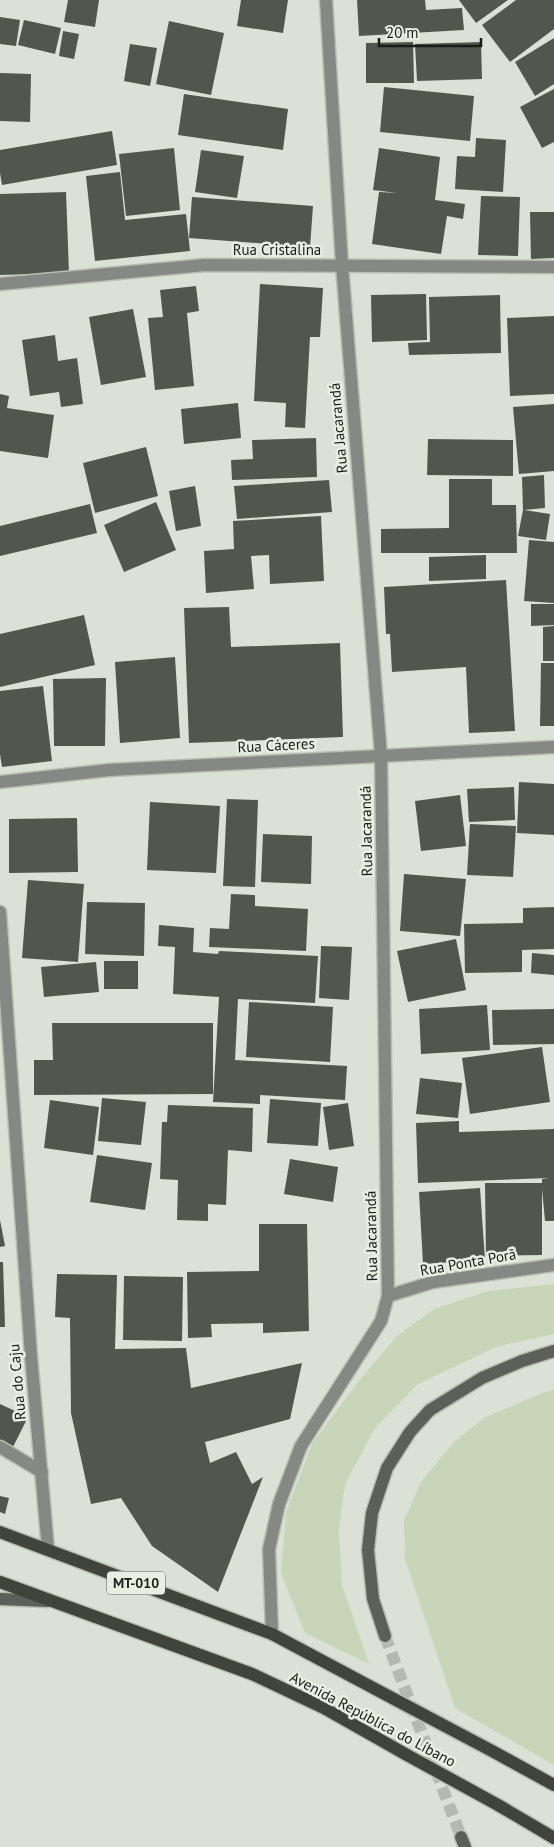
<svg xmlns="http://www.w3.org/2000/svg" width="554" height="1847" viewBox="0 0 554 1847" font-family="'PT Sans',sans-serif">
<rect width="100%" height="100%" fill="#dbe1d4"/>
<!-- grass -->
<g fill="#c7d5b8">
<polygon points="554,1284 554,1334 496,1347 418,1384 375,1428 345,1484 339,1529 342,1585 369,1664 305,1633 281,1573 286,1512 312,1444 358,1382 397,1336 434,1309 488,1291"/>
<polygon points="554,1390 554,1765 455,1708 405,1559 404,1520 421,1482 454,1442 484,1418 542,1393"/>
</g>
<!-- building -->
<g fill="#52574d">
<polygon points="68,0 99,0 95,27 64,22"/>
<polygon points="241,0 288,0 283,33 237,26"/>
<polygon points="357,0 425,0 426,10 462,8 464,30 359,36"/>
<polygon points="459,0 508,0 476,23"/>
<polygon points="516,0 554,0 554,29 510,62 482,25"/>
<polygon points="0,17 20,20 16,46 0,44"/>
<polygon points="24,20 61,28 55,54 18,45"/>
<polygon points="169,21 224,33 211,95 156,84"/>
<polygon points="63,31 79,34 74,59 59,56"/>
<polygon points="554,38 554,84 535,96 515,62"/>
<polygon points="413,42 414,83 366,83 366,43"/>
<polygon points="481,42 482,79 417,81 415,44"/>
<polygon points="130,44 157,48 150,86 124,81"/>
<polygon points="0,73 31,74 30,122 0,121"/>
<polygon points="384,87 474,96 470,141 380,132"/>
<polygon points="554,89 554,142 542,148 520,107"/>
<polygon points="184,94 288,109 283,150 178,135"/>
<polygon points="112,131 117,165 2,185 0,173 0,150"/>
<polygon points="476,138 506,140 503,192 455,189 457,156 475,157"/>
<polygon points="174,148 180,210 126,216 119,154"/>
<polygon points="379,148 440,157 435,200 465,204 463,219 447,216 441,254 372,244 379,192 397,193 373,190"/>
<polygon points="201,150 244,156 237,198 195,192"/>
<polygon points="120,172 125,220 186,214 190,251 95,261 86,176"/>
<polygon points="66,192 69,273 0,275 0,194"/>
<polygon points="481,196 520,197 518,256 478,255"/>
<polygon points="192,197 313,206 310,247 189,238"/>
<polygon points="530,212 554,212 554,258 531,259"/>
<polygon points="260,284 323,288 320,337 310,337 305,428 285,427 286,403 254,401"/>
<polygon points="196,286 199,311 187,313 194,386 155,390 148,318 163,317 160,290"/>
<polygon points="426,294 427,340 372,342 371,295"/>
<polygon points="500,295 501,353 409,355 408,343 430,342 429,297"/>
<polygon points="133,309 146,377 101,385 89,317"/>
<polygon points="554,316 554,394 510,396 507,318"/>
<polygon points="55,335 58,361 77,358 83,404 61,407 59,392 30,396 22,340"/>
<polygon points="0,394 9,396 7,408 54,415 48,458 0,451"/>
<polygon points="238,403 241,438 184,444 181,409"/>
<polygon points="554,404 554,471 519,474 513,407"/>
<polygon points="316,438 317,477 232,480 231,460 253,459 252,440"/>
<polygon points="428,439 513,440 513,476 427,475"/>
<polygon points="146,447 158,496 95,513 83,463"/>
<polygon points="544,475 545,508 524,510 550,514 546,540 518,536 523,510 522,477"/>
<polygon points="449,479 492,479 492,505 516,505 517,553 381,553 381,529 449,528"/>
<polygon points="329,480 332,512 237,519 234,486"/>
<polygon points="195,486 201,526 176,531 169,491"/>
<polygon points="156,502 176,550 124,572 104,525"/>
<polygon points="90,504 97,533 0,556 0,526"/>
<polygon points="321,516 324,581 270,584 269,555 251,556 254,589 206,593 204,551 234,549 233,521"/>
<polygon points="529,540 554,542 554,603 524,601"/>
<polygon points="486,555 486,579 429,581 429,557"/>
<polygon points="506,580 515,731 469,733 466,667 392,672 390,634 386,634 384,587"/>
<polygon points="531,604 554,604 554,625 531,626"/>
<polygon points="229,607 231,647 340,643 343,737 189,743 184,608"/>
<polygon points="84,615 95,665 0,687 0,634"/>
<polygon points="554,626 554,661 543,661 543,627"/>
<polygon points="175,657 180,738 120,743 115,662"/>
<polygon points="541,663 554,663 554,726 540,726"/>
<polygon points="106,678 105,746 54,746 53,679"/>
<polygon points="43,686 52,761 2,767 0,754 0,691"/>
<polygon points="519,782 554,784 554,835 517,833"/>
<polygon points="514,787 515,820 469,822 467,789"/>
<polygon points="460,795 466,846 421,851 415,801"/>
<polygon points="227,799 258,800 255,887 223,886"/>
<polygon points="150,802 220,806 216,873 147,870"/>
<polygon points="77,818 78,872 9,873 9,819"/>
<polygon points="470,824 516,826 513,877 467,875"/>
<polygon points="263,834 312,836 311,884 261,882"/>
<polygon points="404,874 466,879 460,936 400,931"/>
<polygon points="28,880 84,884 78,962 22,958"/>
<polygon points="231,894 255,895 255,906 308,909 306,951 209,947 210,928 229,929"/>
<polygon points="87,902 145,903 144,956 85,954"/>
<polygon points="554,907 554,949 522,950 522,972 465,973 464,924 523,923 523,908"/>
<polygon points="159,925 194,928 193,952 218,954 219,951 318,956 315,1003 238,999 235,1060 347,1066 345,1100 260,1095 260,1104 213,1102 219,997 173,994 175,947 158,946"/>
<polygon points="456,939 466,990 408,1002 397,951"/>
<polygon points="321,946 352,947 349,1000 319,998"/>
<polygon points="532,953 554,955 554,975 531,973"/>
<rect x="104" y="961" width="34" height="28"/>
<polygon points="96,962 99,992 44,997 41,967"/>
<polygon points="249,1002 333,1007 330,1062 246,1057"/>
<polygon points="487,1005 490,1050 421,1054 419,1009"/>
<polygon points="554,1009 554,1044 493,1045 492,1010"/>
<polygon points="52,1023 213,1023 213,1094 34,1095 34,1060 53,1060"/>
<polygon points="542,1047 550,1102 470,1114 462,1058"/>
<polygon points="420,1078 462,1083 458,1118 416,1114"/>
<polygon points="102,1098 146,1102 141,1145 98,1141"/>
<polygon points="270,1099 321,1103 318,1146 267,1143"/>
<polygon points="50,1100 99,1107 93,1155 44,1148"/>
<polygon points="348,1103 354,1146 329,1150 323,1107"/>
<polygon points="168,1105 253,1108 252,1152 228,1150 226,1205 208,1204 208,1221 177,1220 178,1180 160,1179 162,1122 167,1122"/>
<polygon points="459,1121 459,1132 554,1129 554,1221 545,1221 542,1189 542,1255 486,1256 485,1183 542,1183 542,1179 549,1178 418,1183 416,1123"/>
<polygon points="97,1155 152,1163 145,1210 90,1202"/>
<polygon points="290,1159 338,1167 333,1202 284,1194"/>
<polygon points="480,1188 485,1260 423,1264 419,1192"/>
<polygon points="0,1220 5,1246 0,1247"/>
<polygon points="259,1224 307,1224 309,1331 263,1333 263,1323 211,1324 212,1337 188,1338 187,1272 259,1271"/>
<polygon points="0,1262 3,1262 5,1327 0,1327"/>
<polygon points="57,1274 117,1275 115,1349 186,1348 191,1388 302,1363 290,1419 205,1442 210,1463 236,1452 252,1484 263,1477 218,1592 152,1546 121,1498 91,1504 71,1413 70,1318 55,1317"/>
<polygon points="124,1276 183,1277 182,1341 123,1340"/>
<polygon points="0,1404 28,1417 13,1447 0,1441"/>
<polygon points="0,1496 9,1498 5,1514 0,1512"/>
</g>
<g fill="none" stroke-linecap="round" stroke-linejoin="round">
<!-- secondary-tunnel -->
<polyline stroke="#b5baae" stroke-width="12" stroke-dasharray="12 6" stroke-linecap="butt" points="385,1636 461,1837"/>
<!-- street casing -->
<g stroke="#b8beb2" stroke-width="15">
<g id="street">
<polyline points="0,284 205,265 554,267"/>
<polyline points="0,782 109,770 554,747"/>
<polyline points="0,912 31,1356 48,1549"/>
<polyline points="388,1296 433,1282 554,1265"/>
<polyline points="0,1447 42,1472"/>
<polyline points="272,1634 269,1549 279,1504 301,1446 381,1321 388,1296 381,756 342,265 326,0"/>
</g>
</g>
<!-- secondary casing -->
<g stroke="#b8beb2" stroke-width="15">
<g id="secondary">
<polyline points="0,1599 47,1601"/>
<polyline points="385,1636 373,1599 368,1550 372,1513 387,1468 410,1432 430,1410 482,1378 522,1361 554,1351"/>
<polyline points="461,1837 465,1847"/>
</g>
</g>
<!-- primary casing -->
<g stroke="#b8beb2" stroke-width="15">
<g id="primary">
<polyline points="0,1532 272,1634 394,1699"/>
<polyline points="0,1582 252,1674 324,1708 407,1755"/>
<polyline points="494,1752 554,1785"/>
<polyline points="498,1805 554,1838"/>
</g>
</g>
<!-- street -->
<use href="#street" stroke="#868983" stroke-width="12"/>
<!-- secondary -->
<use href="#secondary" stroke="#5d6059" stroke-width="12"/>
<!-- primary -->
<use href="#primary" stroke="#40443b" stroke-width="12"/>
<!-- primary-bridge casing -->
<g stroke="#b8beb2" stroke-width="15" stroke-linecap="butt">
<g id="primary-bridge">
<polyline points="394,1699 494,1752"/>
<polyline points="407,1755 498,1805"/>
</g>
</g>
<!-- primary-bridge -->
<use href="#primary-bridge" stroke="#40443b" stroke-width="12"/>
</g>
<g text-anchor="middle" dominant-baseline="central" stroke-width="5" stroke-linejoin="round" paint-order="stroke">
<!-- shield labels -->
<rect fill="#e8eee2" stroke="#585c55" stroke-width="1" x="107" y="1571.5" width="58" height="23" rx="4"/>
<g font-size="14" font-weight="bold" fill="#1b1d18">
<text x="136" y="1583">MT-010</text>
</g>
<!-- street labels -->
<g font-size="15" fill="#1b1d18" stroke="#e8eee2">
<text x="277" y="249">Rua Cristalina</text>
<text transform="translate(338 428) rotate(-95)">Rua Jacarandá</text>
<text transform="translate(276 745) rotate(-3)">Rua Cáceres</text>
<text transform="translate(366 831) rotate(-91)">Rua Jacarandá</text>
<text transform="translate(371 1236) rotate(-91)">Rua Jacarandá</text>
<text transform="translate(468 1262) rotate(-10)">Rua Ponta Porã</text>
<text transform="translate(17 1382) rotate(-95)">Rua do Caju</text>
<text transform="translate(373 1719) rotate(28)">Avenida República do Líbano</text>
</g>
</g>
<!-- scale -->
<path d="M379 38v8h102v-8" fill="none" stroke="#1b1d18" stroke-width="2.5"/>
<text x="386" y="38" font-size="15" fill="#1b1d18" stroke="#e8eee2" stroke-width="4" paint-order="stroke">20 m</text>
</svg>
